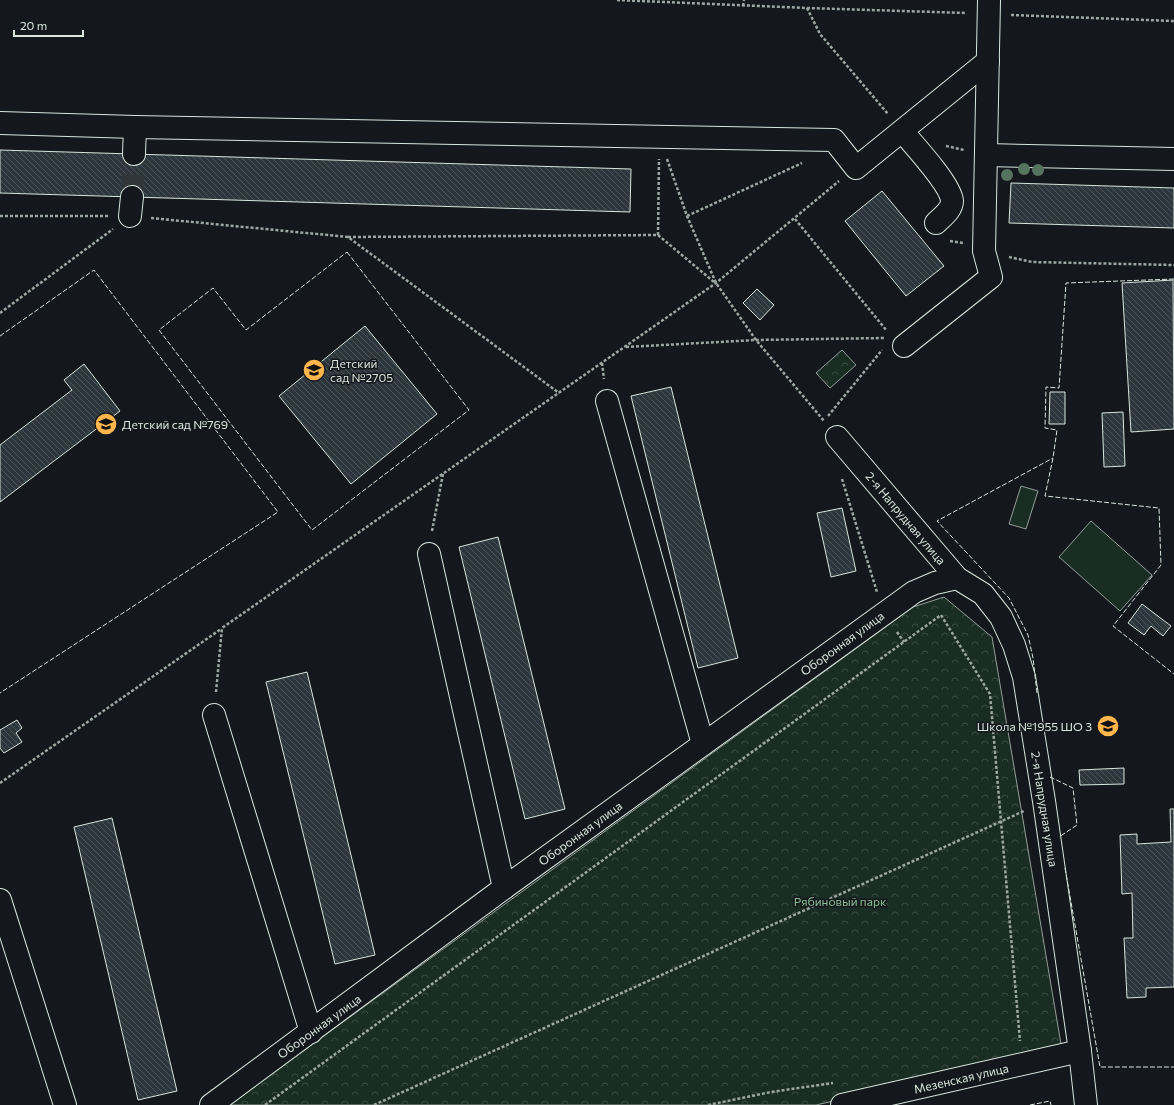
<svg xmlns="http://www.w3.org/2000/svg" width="1174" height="1105" viewBox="0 0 1174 1105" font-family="Commissioner,sans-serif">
<defs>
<pattern id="park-crowns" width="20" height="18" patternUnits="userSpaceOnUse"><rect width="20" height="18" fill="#1a2d24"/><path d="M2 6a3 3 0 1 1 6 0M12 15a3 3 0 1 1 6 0" fill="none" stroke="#3b4b43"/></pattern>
<pattern id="building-back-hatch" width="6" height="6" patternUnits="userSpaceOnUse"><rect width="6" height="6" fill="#2c363c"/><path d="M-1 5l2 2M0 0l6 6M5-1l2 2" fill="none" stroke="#4a5358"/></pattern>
</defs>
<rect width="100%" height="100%" fill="#14181c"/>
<!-- grass -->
<g fill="#1a2d24" stroke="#939e99">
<polygon points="1021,486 1038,491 1026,529 1009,524"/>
<polygon points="1091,521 1152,575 1120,611 1059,557"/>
</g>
<!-- park -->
<g fill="url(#park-crowns)" stroke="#939e99">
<polygon points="842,350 856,365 830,388 816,373"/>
<polygon points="944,597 992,637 1062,1050 816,1105 229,1105 913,607"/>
</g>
<!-- building -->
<g fill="url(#building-back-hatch)" stroke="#d8e6dc">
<polygon points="0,150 631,169 630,212 0,193"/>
<polygon points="1011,183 1174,188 1174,228 1009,223"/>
<polygon points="882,191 944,266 906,296 845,221"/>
<polygon points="1173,280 1174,429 1131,432 1122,283"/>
<polygon points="757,289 774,305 760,320 743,303"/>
<polygon points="365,326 437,414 351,484 279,396"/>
<polygon points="84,364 120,411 0,502 0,445 72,390 64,380"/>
<polygon points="671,387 738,658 698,668 631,396"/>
<polygon points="1050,392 1065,392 1065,424 1049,424"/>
<polygon points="1123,412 1125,466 1104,467 1102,413"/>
<polygon points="842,508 856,571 831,577 817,513"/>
<polygon points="498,537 565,809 525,819 459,547"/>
<polygon points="1142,604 1171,626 1163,636 1151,626 1144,635 1128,623"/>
<polygon points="307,672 375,955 335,964 266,682"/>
<polygon points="17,720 22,728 16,733 22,742 4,753 0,748 0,730"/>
<polygon points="1124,768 1124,784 1080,785 1079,770"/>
<polygon points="1170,809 1174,809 1174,987 1146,988 1146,997 1127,998 1124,938 1133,938 1132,893 1122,894 1120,835 1137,834 1137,844 1171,842"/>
<polygon points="112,818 177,1091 138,1100 74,827"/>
</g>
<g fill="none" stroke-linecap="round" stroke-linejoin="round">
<!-- minor-tunnel -->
<polyline stroke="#313739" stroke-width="22" stroke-dasharray="22 11" stroke-linecap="butt" points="132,197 134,154"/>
<!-- minor casing -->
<g stroke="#d8e6dc" stroke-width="24">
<g id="minor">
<polyline points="0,123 135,127 834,140 856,168 988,61"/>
<path d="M902 131C914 145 951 185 952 201 952 210 942 217 936 223"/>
<polyline points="134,154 135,127"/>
<polyline points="986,155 1174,159"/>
<polyline points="130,216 132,197"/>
<polyline points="904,346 991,277 984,251 989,0"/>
<polyline points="607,401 703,744"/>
<polyline points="837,437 957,578 983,594 1001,617 1014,645 1024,677 1044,801 1080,1051 1086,1105"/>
<polyline points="429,554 504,888"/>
<polyline points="214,715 311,1032"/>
<polyline points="0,900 65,1105"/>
<polyline points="211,1105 504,888 914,592 935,583 957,578"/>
<polyline points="842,1105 1080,1051"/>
</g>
</g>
<!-- path -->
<g stroke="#9da8a2" stroke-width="2.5" stroke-dasharray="3 2" stroke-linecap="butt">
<polyline points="617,0 807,8 966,13"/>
<polyline points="743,6 744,0"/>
<polyline points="807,8 820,34 888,114"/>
<polyline points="1011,15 1174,21"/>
<polyline points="946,146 964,150"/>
<polyline points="667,159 687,216 716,283 756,340 824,421"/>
<polyline points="0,216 108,216"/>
<polyline points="687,216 802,163"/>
<polyline points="151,218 348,237 559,393"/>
<polyline points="795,219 887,331"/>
<polyline points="658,235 714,282"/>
<polyline points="348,237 658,235 659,159"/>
<polyline points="950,241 963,243"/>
<polyline points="1009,257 1032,262 1174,265"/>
<polyline points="0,313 113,229"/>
<polyline points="626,347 756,340 884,338"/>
<polyline points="602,363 604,379"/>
<polyline points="828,416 882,350"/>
<polyline points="842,479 877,592"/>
<polyline points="432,531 443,474"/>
<polyline points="897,632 904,642"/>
<polyline points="216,692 222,628 716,283 839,181"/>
<polyline points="0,783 221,629"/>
<polyline points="265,1105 941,615 990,694 1020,1041"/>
<polyline points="374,1105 1024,811"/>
<polyline points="708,1105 771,1092 833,1083"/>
</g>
<!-- minor -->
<use href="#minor" stroke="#14181c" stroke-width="22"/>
<!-- fence -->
<g stroke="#d8e6dc" stroke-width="1" stroke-dasharray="5 2" stroke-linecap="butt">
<polygon points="347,252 469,410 312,530 159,330 213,288 246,330"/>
<polyline points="1174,279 1066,283 1059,388 1046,387 1045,428 1057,430 1053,458 1045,496 1159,508 1161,565 1113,626 1174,674"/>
<polyline points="0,336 94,270 278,512 0,693"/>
<polyline points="1037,693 1033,658 1028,635 1009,598 937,521 1053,458"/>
<polyline points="1050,777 1073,788 1077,825 1059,837"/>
<polyline points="1065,868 1100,1067 1174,1067"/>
<polyline points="1030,1105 1050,1101 1051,1105"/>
</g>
</g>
<!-- trees -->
<g fill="#55745f">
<circle cx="1024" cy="169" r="6"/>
<circle cx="1038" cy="170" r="6"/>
<circle cx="1007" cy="175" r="6"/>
</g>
<!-- icons -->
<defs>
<g id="school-disc" transform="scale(1.15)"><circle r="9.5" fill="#ffb74d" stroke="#14181c"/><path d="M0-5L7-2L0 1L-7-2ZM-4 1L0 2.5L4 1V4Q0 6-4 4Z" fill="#111"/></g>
</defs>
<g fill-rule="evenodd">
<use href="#school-disc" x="314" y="370"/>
<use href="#school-disc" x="106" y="424"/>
<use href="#school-disc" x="1108" y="726"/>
</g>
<g text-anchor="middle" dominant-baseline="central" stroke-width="3" stroke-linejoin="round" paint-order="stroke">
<!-- poi labels -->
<g font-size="12" fill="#d8e6dc" stroke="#14181c" text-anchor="start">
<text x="330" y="363">Детский<tspan x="330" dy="14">сад №2705</tspan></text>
<text x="122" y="424">Детский сад №769</text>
<text x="1092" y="726" text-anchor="end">Школа №1955 ШО 3</text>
</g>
<!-- street labels -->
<g font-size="12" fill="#d8e6dc" stroke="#14181c">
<text transform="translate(906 518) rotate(50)">2-я Напрудная улица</text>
<text transform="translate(842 643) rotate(-36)">Оборонная улица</text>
<text transform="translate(1045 809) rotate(81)">2-я Напрудная улица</text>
<text transform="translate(580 833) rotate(-36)">Оборонная улица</text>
<text transform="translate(319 1026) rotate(-36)">Оборонная улица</text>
<text transform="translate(961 1078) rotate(-13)">Мезенская улица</text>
</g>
<!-- park labels -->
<g font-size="12" fill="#8ac095" stroke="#14181c">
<text x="840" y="901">Рябиновый парк</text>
</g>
</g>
<!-- scale -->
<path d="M14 30v6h69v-6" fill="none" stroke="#d8e6dc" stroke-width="2"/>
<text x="20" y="30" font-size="12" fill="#d8e6dc" stroke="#14181c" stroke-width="3" paint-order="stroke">20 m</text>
</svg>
